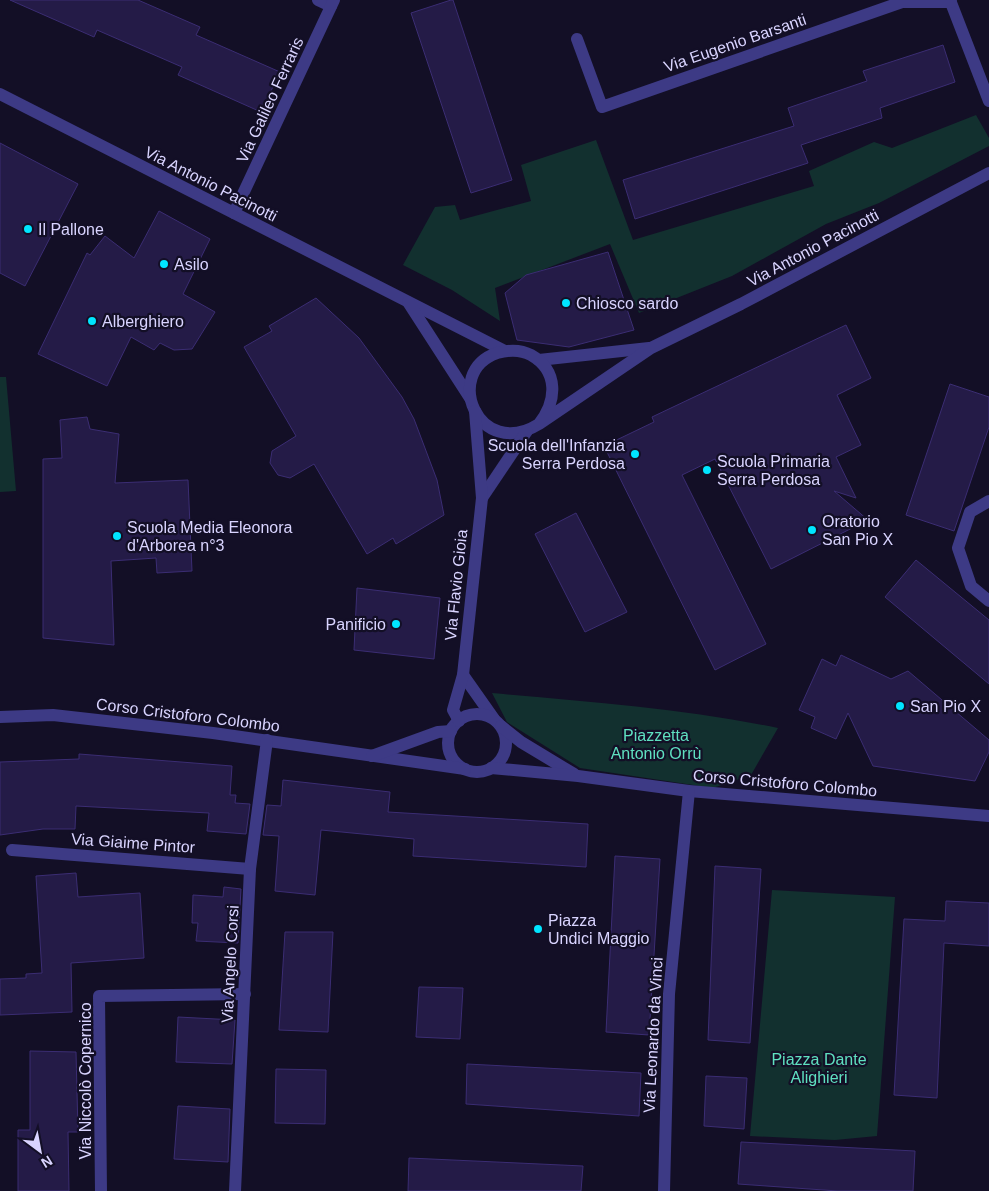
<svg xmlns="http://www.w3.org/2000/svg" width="989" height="1191" viewBox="0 0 989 1191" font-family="Helvetica,sans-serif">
<rect width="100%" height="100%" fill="#130f26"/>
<!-- green -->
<g fill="#12302f">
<polygon points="976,115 989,138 989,146 879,203 826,224 732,276 639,313 610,244 495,288 500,321 452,290 403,265 435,207 455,205 460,220 531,201 521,165 596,140 633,240 814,186 809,171 874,142 892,148"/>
<polygon points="0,377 6,377 16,491 0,492"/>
<path d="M492 693C588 702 683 708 778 728L751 775 713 788 580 768 507 722Z"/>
<polygon points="772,890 895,897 877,1136 835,1140 750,1136"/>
</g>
<!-- building -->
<g fill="#241b47" stroke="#3b2d73">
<polygon points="10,0 138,0 200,27 196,35 280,72 261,112 178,75 182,67 97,30 94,37"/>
<polygon points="451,0 453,0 512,180 471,193 411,13"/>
<polygon points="943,45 955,82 880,108 882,118 801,145 808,163 635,219 623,180 794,126 788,108 867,81 863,71"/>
<polygon points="0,143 78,184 25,286 0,273"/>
<polygon points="159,211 210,239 183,294 215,312 192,349 174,350 160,343 154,350 131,337 107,386 38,354 87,253 90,255 105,236 134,258"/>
<polygon points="608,252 634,330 569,347 517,340 505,293 526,275"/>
<polygon points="316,298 359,338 402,397 414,419 437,480 444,515 396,544 393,538 367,554 314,464 290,478 278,475 270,463 272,451 296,436 244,347 272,331 269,326"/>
<polygon points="846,325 871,378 837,395 861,445 836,457 856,498 834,491 868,520 771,569 715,459 682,475 766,644 715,670 604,446 654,422 652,417"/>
<polygon points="950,384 989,397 989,427 954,531 906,515"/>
<polygon points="87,417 90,429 119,434 115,483 188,480 192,571 157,573 156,558 111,561 114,645 43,638 43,459 62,458 60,420"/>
<polygon points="576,513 627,612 585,632 535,534"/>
<polygon points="916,560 989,620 989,684 885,597"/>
<polygon points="357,588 440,598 434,659 354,650"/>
<polygon points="841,655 891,679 908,671 989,740 989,752 975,781 873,766 848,713 836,739 811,728 815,717 799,710 822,659 836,666"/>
<polygon points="79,754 232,766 230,795 236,795 235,803 250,804 246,834 207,831 209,813 76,806 75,829 43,829 0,835 0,762 79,759"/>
<polygon points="283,780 390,792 388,812 588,824 586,867 413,856 414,839 321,830 315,895 275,891 279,836 263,835 267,805 281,806"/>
<polygon points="615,856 660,859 649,1035 606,1032"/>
<polygon points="715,866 761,869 750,1043 708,1040"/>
<polygon points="76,873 78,897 140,893 144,958 71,963 72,1012 0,1015 0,979 26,978 26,974 42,973 36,876"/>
<polygon points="224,887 241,889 238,943 196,941 198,923 192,923 193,895 223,897"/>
<polygon points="946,901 989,903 989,946 944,943 937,1098 894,1095 904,919 945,921"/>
<polygon points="285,932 333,932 328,1032 279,1030"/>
<polygon points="419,987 463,988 460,1039 416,1037"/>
<polygon points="178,1017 235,1020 232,1064 176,1062"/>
<polygon points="30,1051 76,1052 78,1132 68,1132 69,1191 18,1191 18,1130 30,1130"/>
<polygon points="467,1064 641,1073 639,1116 466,1104"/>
<polygon points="276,1069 326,1070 325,1124 275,1123"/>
<polygon points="706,1076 747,1078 744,1129 704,1126"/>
<polygon points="178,1106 230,1109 228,1162 174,1159"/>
<polygon points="741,1142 915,1151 913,1191 838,1191 738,1184"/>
<polygon points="409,1158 583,1166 581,1191 408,1191"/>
</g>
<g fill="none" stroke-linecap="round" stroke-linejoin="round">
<!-- minor -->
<g stroke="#3d3a85" stroke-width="12">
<polyline points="318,0 331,6"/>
<polyline points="950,0 989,101"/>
<polyline points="577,39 602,107 902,2 951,2"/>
<polyline points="0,94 505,351"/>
<polyline points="234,213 334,0"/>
<polyline points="408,302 470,398"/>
<polyline points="539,360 649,348"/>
<path d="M539 424C557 401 559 371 531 355 520 349 508 350 497 353 442 372 478 462 539 424L651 348 741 304 989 173"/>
<polyline points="482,498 527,431"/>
<polyline points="989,501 970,512 958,548 971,586 989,601"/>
<polyline points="463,675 494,719"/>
<circle cx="477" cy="743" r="29"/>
<polyline points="0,717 53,715 213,733 465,769"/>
<polyline points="459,721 453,710 463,675 482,498 475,411"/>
<polyline points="501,726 521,742 574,774"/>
<polyline points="372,756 438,732 451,731"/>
<polyline points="491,768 578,776 689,791 989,816"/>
<polyline points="12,850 250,869"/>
<polyline points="101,1191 99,996 245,994"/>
<polyline points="235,1191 250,869 267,740"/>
<polyline points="664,1191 669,994 689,791"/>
</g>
</g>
<!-- markers -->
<g fill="#00e5ff" stroke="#130f26" stroke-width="2">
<circle cx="28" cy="229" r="5"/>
<circle cx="164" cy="264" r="5"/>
<circle cx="566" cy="303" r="5"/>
<circle cx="92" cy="321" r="5"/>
<circle cx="635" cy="454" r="5"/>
<circle cx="707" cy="470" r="5"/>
<circle cx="812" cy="530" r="5"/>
<circle cx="117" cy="536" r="5"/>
<circle cx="396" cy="624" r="5"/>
<circle cx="900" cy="706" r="5"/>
<circle cx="538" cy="929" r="5"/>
</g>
<g text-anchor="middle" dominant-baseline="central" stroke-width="4.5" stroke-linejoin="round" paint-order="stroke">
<!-- street labels -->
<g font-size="16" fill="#d9d4ff" stroke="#130f26">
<text transform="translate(735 43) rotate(-19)">Via Eugenio Barsanti</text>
<text transform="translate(270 100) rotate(-65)">Via Galileo Ferraris</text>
<text transform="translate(211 184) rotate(27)">Via Antonio Pacinotti</text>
<text transform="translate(813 248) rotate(-28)">Via Antonio Pacinotti</text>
<text transform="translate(456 585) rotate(-84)">Via Flavio Gioia</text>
<text transform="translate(188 715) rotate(7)">Corso Cristoforo Colombo</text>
<text transform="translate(785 783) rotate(5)">Corso Cristoforo Colombo</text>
<text transform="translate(133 843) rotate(4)">Via Giaime Pintor</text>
<text transform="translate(230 964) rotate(-87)">Via Angelo Corsi</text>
<text transform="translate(653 1035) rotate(-87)">Via Leonardo da Vinci</text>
<text transform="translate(85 1081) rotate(-90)">Via Niccolò Copernico</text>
</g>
<!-- poi labels -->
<g font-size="16" fill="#d9d4ff" stroke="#130f26" text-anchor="start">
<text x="38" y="229">Il Pallone</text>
<text x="174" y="264">Asilo</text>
<text x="576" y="303">Chiosco sardo</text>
<text x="102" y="321">Alberghiero</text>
<text x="625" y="445" text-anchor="end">Scuola dell'Infanzia<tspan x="625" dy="18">Serra Perdosa</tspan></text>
<text x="717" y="461">Scuola Primaria<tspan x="717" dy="18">Serra Perdosa</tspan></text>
<text x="822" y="521">Oratorio<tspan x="822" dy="18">San Pio X</tspan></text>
<text x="127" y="527">Scuola Media Eleonora<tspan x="127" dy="18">d'Arborea n°3</tspan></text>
<text x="386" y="624" text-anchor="end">Panificio</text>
<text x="910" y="706">San Pio X</text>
<text x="548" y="920">Piazza<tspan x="548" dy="18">Undici Maggio</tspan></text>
</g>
<!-- park labels -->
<g font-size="16" fill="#5fe0c0" stroke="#130f26">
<text x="656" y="735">Piazzetta<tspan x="656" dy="18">Antonio Orrù</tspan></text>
<text x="819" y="1059">Piazza Dante<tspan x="819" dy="18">Alighieri</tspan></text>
</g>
</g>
<!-- north arrow -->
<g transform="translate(40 1151) rotate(148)" stroke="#130f26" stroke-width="4" paint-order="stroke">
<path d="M0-4L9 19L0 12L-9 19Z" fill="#d9d4ff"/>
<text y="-8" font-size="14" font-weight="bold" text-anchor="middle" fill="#d9d4ff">N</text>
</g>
</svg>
